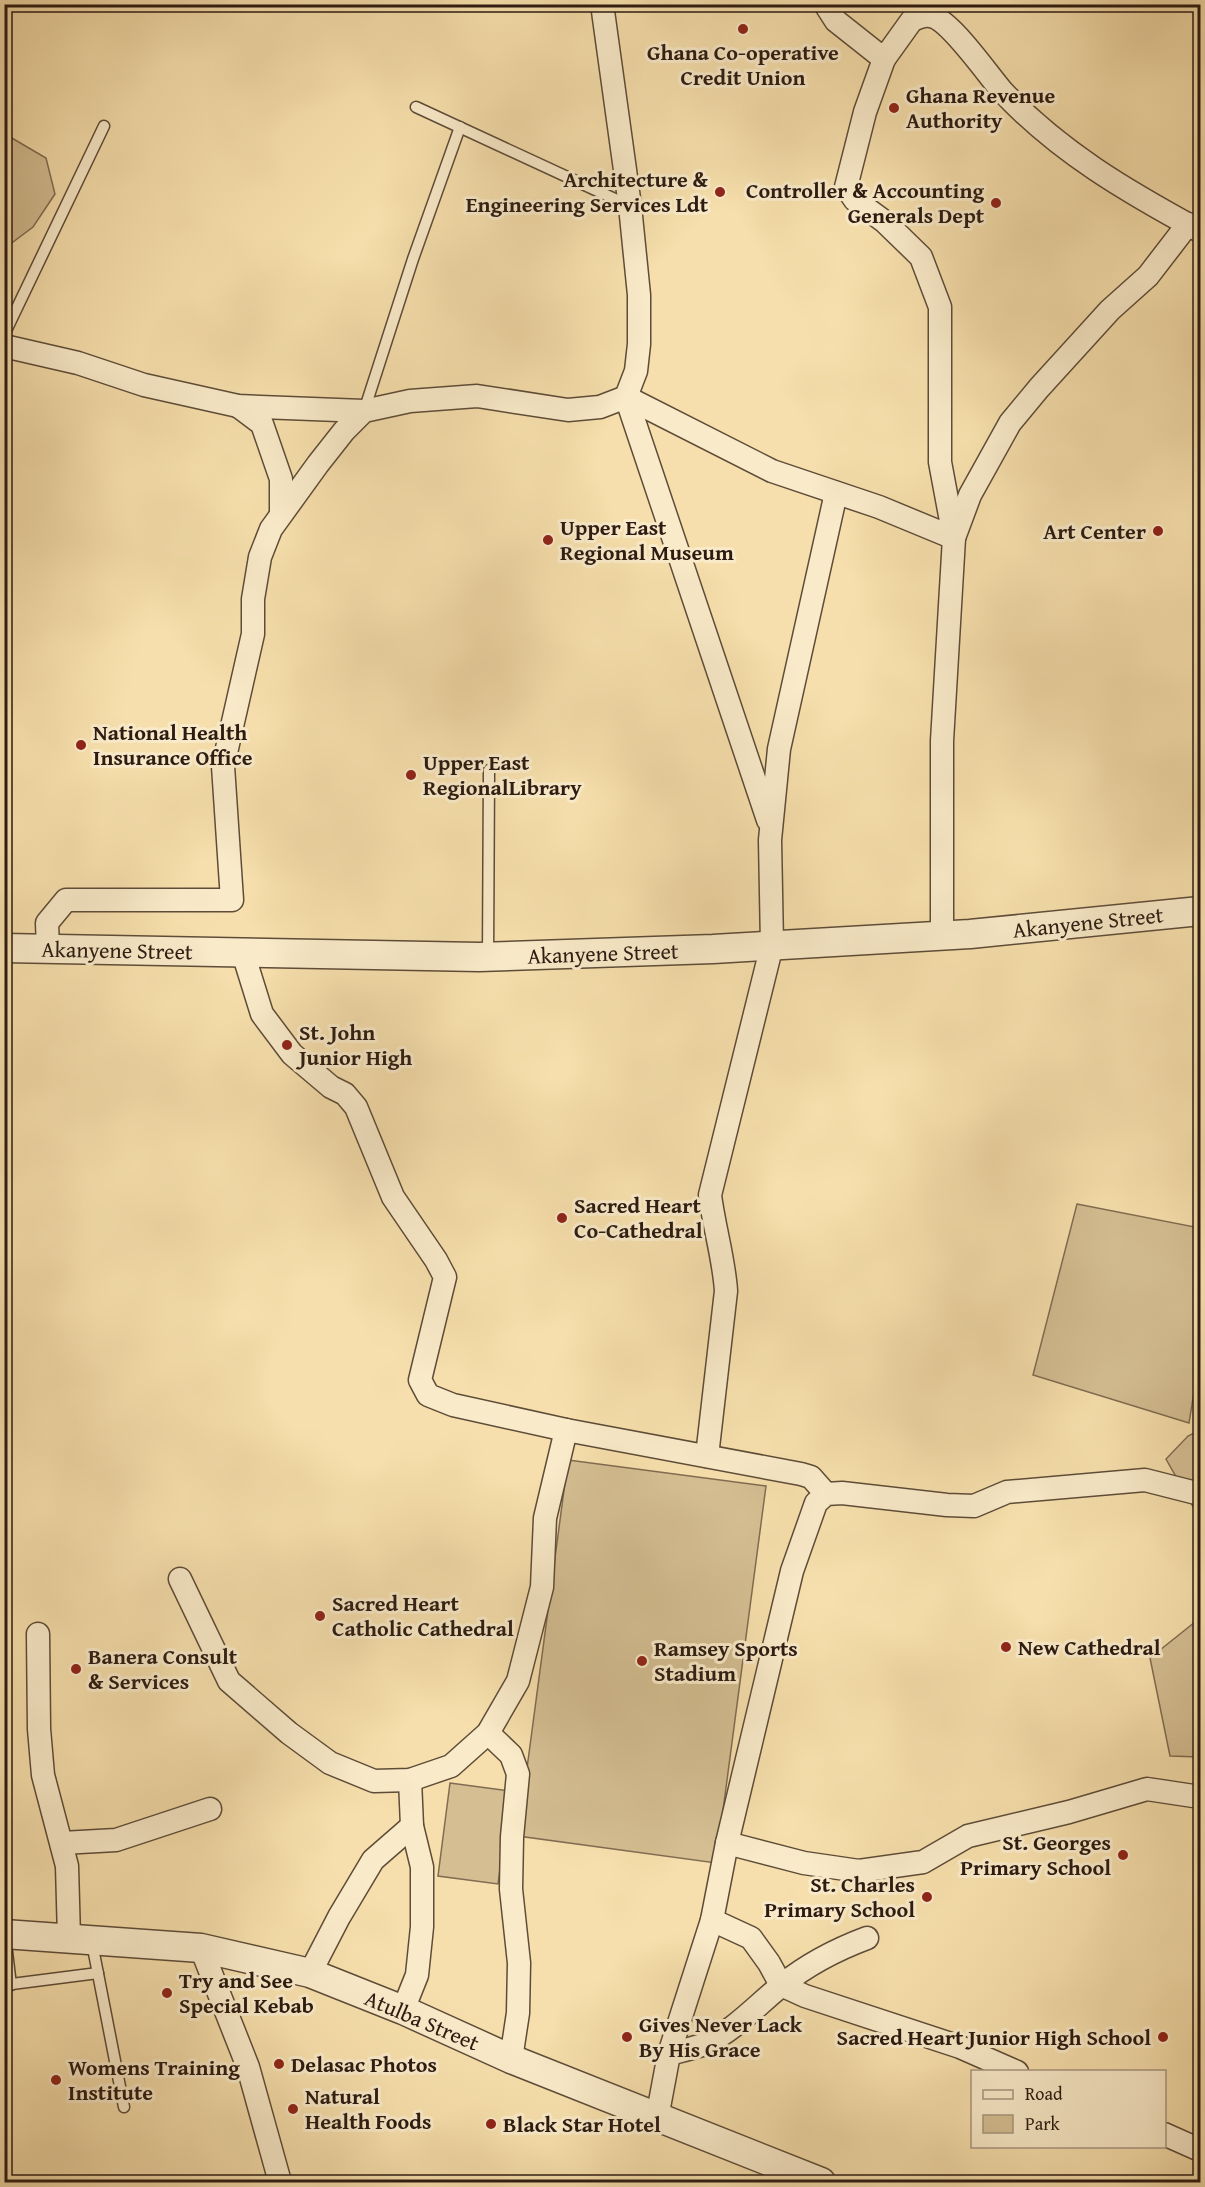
<svg xmlns="http://www.w3.org/2000/svg" width="1205" height="2187" viewBox="0 0 1205 2187" font-family="'Gentium Book Plus',serif">
<rect width="100%" height="100%" fill="#f6dfac"/>
<filter id="stains"><feTurbulence type="fractalNoise" baseFrequency=".00333" numOctaves="4"/><feColorMatrix values="0 0 0 0 .2 0 0 0 0 .09 0 0 0 0 .02 0 0 0 .5 -.17"/></filter>
<radialGradient id="worn" r=".72"><stop offset=".6" stop-color="#630" stop-opacity="0"/><stop offset="1" stop-color="#630" stop-opacity=".3"/></radialGradient>
<!-- green -->
<g fill="#d4be92" stroke="#806c52" stroke-width="1.5">
<polygon points="5,134 46,158 55,194 33,227 5,248"/>
<polygon points="1077,1204 1200,1228 1200,1355 1189,1423 1033,1375"/>
<polygon points="1200,1430 1200,1519 1166,1459 1188,1436"/>
<polygon points="568,1460 766,1486 716,1863 518,1836"/>
<polygon points="1200,1618 1200,1757 1170,1756 1150,1658"/>
<polygon points="450,1783 510,1791 498,1884 438,1876"/>
</g>
<g fill="none" stroke-linecap="round" stroke-linejoin="round">
<!-- service casing -->
<g stroke="#5e4c38" stroke-width="13">
<g id="service">
<polyline points="416,107 630,206"/>
<polyline points="4,335 104,126"/>
<polyline points="364,411 413,259 460,127"/>
<polyline points="488,957 489,770"/>
<polyline points="5,1935 11,1985"/>
<polyline points="92,1943 124,2107"/>
<polyline points="4,1985 98,1973"/>
</g>
</g>
<!-- minor casing -->
<g stroke="#5e4c38" stroke-width="25">
<g id="minor">
<path d="M828 4 827 7 836 21 884 59 912 20C917 18 925 15 930 16 949 18 988 75 1002 91 1059 152 1128 192 1200 231"/>
<polyline points="884,59 865,112 846,187 855,200 885,222 921,257 940,307 940,462 954,537"/>
<polyline points="4,346 78,363 144,385 238,406 364,411"/>
<polyline points="626,397 768,820"/>
<polyline points="626,397 772,471 879,507 954,538"/>
<polyline points="238,406 262,424 281,479 281,514"/>
<polyline points="942,935 942,741 954,538 970,495 1010,423 1039,388 1110,310 1148,276 1188,224"/>
<polyline points="48,949 47,923 66,900 232,900 223,766 253,634 253,599 260,557 271,529 318,464 344,431 364,411 410,401 477,396 568,410 600,407 626,397 636,371 639,344 639,295 630,206 602,4"/>
<polyline points="243,953 262,1014 292,1054 331,1087 345,1094 356,1107 393,1197 436,1260 445,1277 420,1380 428,1395 453,1405 566,1430 801,1474 811,1477 826,1494"/>
<path d="M707 1456 726 1291C724 1259 714 1227 710 1195L772 945 770 840 779 749 836 493"/>
<polyline points="180,1579 229,1681 289,1733 330,1763 374,1781 410,1780 451,1766 488,1733 518,1681 542,1587 545,1518 566,1430"/>
<polyline points="38,1634 39,1729 43,1775 67,1866 69,1938"/>
<polyline points="488,1733 511,1755 518,1774 512,1837 511,1889 519,1963 518,2013 511,2059"/>
<polyline points="62,1843 116,1840 210,1809"/>
<polyline points="727,1843 804,1863 859,1871 923,1862 968,1836 1069,1812 1147,1789 1200,1797"/>
<polyline points="712,1920 751,1938 769,1963 781,1985 805,1996 960,2047 1017,2072"/>
<polyline points="201,1948 248,2067 280,2182"/>
<polyline points="310,1973 339,1917 373,1860 412,1826"/>
<polyline points="403,2010 417,1975 422,1927 422,1867 412,1826 410,1780"/>
<path d="M669 2054C681 2051 694 2048 705 2044 735 2030 757 2005 782 1985 808 1964 835 1950 867 1938"/>
<polyline points="657,2118 669,2054 712,1920 727,1843 792,1571 816,1503 826,1494 842,1493 947,1505 974,1506 1007,1492 1145,1480 1200,1494"/>
<polyline points="1164,2134 1200,2150"/>
</g>
</g>
<!-- tertiary casing -->
<g stroke="#5e4c38" stroke-width="31">
<g id="tertiary">
<polyline points="4,948 479,957 713,949 970,934 1200,911"/>
<polyline points="4,1934 201,1948 310,1973 403,2010 511,2059 821,2182"/>
</g>
</g>
<!-- service -->
<use href="#service" stroke="#f9eac9" stroke-width="10"/>
<!-- minor -->
<use href="#minor" stroke="#f9eac9" stroke-width="22"/>
<!-- tertiary -->
<use href="#tertiary" stroke="#f9eac9" stroke-width="28"/>
</g>
<!-- markers -->
<g fill="#8f2418" stroke="#f9eac9" stroke-width="2">
<circle cx="743" cy="29" r="6"/>
<circle cx="894" cy="108" r="6"/>
<circle cx="720" cy="192" r="6"/>
<circle cx="996" cy="203" r="6"/>
<circle cx="1158" cy="531" r="6"/>
<circle cx="548" cy="540" r="6"/>
<circle cx="81" cy="745" r="6"/>
<circle cx="411" cy="775" r="6"/>
<circle cx="287" cy="1045" r="6"/>
<circle cx="562" cy="1218" r="6"/>
<circle cx="320" cy="1616" r="6"/>
<circle cx="1006" cy="1647" r="6"/>
<circle cx="642" cy="1661" r="6"/>
<circle cx="76" cy="1669" r="6"/>
<circle cx="1123" cy="1855" r="6"/>
<circle cx="927" cy="1897" r="6"/>
<circle cx="167" cy="1993" r="6"/>
<circle cx="627" cy="2037" r="6"/>
<circle cx="1163" cy="2037" r="6"/>
<circle cx="279" cy="2064" r="6"/>
<circle cx="56" cy="2080" r="6"/>
<circle cx="293" cy="2109" r="6"/>
<circle cx="491" cy="2124" r="6"/>
</g>
<g text-anchor="middle" dominant-baseline="central" stroke-width="6" stroke-linejoin="round" paint-order="stroke">
<!-- poi labels -->
<g font-size="22" font-weight="bold" fill="#2c1b12" stroke="#f9eac9" text-anchor="start">
<text x="743" y="52" text-anchor="middle">Ghana Co-operative<tspan x="743" dy="25">Credit Union</tspan></text>
<text x="906" y="95">Ghana Revenue<tspan x="906" dy="25">Authority</tspan></text>
<text x="708" y="179" text-anchor="end">Architecture &amp;<tspan x="708" dy="25">Engineering Services Ldt</tspan></text>
<text x="984" y="190" text-anchor="end">Controller &amp; Accounting<tspan x="984" dy="25">Generals Dept</tspan></text>
<text x="560" y="527">Upper East<tspan x="560" dy="25">Regional Museum</tspan></text>
<text x="1146" y="531" text-anchor="end">Art Center</text>
<text x="93" y="732">National Health<tspan x="93" dy="25">Insurance Office</tspan></text>
<text x="423" y="762">Upper East<tspan x="423" dy="25">RegionalLibrary</tspan></text>
<text x="299" y="1032">St. John<tspan x="299" dy="25">Junior High</tspan></text>
<text x="574" y="1205">Sacred Heart<tspan x="574" dy="25">Co-Cathedral</tspan></text>
<text x="332" y="1603">Sacred Heart<tspan x="332" dy="25">Catholic Cathedral</tspan></text>
<text x="1018" y="1647">New Cathedral</text>
<text x="654" y="1648">Ramsey Sports<tspan x="654" dy="25">Stadium</tspan></text>
<text x="88" y="1656">Banera Consult<tspan x="88" dy="25">&amp; Services</tspan></text>
<text x="1111" y="1842" text-anchor="end">St. Georges<tspan x="1111" dy="25">Primary School</tspan></text>
<text x="915" y="1884" text-anchor="end">St. Charles<tspan x="915" dy="25">Primary School</tspan></text>
<text x="179" y="1980">Try and See<tspan x="179" dy="25">Special Kebab</tspan></text>
<text x="639" y="2024">Gives Never Lack<tspan x="639" dy="25">By His Grace</tspan></text>
<text x="1151" y="2037" text-anchor="end">Sacred Heart Junior High School</text>
<text x="291" y="2064">Delasac Photos</text>
<text x="68" y="2067">Womens Training<tspan x="68" dy="25">Institute</tspan></text>
<text x="305" y="2096">Natural<tspan x="305" dy="25">Health Foods</tspan></text>
<text x="503" y="2124">Black Star Hotel</text>
</g>
<!-- street labels -->
<g font-size="22" fill="#2c1b12" stroke="#f9eac9">
<text transform="translate(1088 922) rotate(-6)">Akanyene Street</text>
<text transform="translate(117 950) rotate(1)">Akanyene Street</text>
<text transform="translate(603 953) rotate(-2)">Akanyene Street</text>
<text transform="translate(422 2020) rotate(23)">Atulba Street</text>
</g>
</g>
<!-- margin -->
<rect width="1205" height="2187" fill="none" stroke="#f6dfac" stroke-width="24"/>
<rect x="6" y="6" width="1193" height="2175" fill="none" stroke="#2c1b12" stroke-width="3"/>
<rect x="12" y="12" width="1181" height="2163" fill="none" stroke="#2c1b12" stroke-width="1.5"/>
<!-- legend -->
<rect x="971" y="2070" width="195" height="78" fill="#f9eac9" stroke="#a79780" stroke-width="1.5"/>
<rect x="983" y="2090" width="30" height="9" fill="#f9eac9" stroke="#a79780" stroke-width="1.5"/>
<text x="1025" y="2100" font-size="18" fill="#2c1b12">Road</text>
<rect x="983" y="2115" width="30" height="18" fill="#d4be92" stroke="#a79780" stroke-width="1.5"/>
<text x="1025" y="2130" font-size="18" fill="#2c1b12">Park</text>
<rect width="100%" height="100%" filter="url(#stains)"/>
<rect width="100%" height="100%" fill="url(#worn)"/>
</svg>
